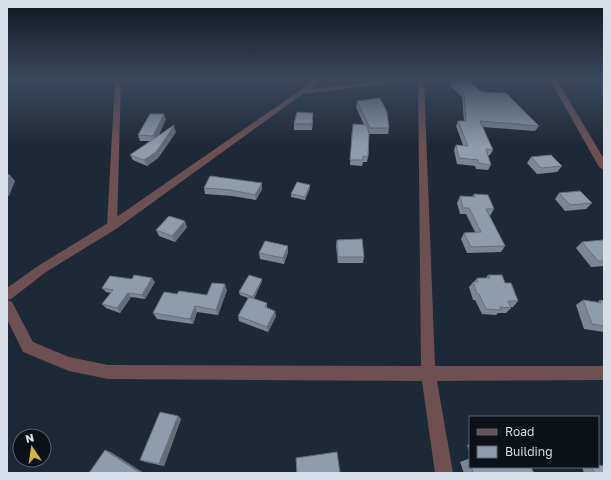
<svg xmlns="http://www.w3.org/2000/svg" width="611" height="480" viewBox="0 0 611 480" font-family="'Golos Text',sans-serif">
<rect width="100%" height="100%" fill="#1c2936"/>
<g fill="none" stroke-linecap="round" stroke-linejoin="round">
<!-- minor -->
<g fill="#6e5052" fill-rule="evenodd">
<polygon points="115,80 121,80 117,226 116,229 108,229 107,226"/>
<polygon points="386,80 403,80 400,82 303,94 300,92 303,90"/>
<polygon points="418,80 424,80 435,366 604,366 604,380 437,381 453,473 435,473 422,381 108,379 69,371 23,352 7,319 7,300 12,302 33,342 69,357 108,365 421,366"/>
<polygon points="550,80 556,80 563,90 604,159 604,170 599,167"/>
</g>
<!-- tertiary -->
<polygon fill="#6e5052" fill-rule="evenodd" points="315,80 322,80 116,229 46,272 11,299 7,300 7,288 38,266 108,223"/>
</g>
<!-- wall -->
<g fill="#7a8796">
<polygon points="452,81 482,92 539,126 535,131 482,127 493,150 490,155 488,155 491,165 488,170 476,169 475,166 457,164 454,150 456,145 463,145 456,126 458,121 464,121 462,97 450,86"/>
<polygon points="357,101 389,128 388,134 369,134 368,157 367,162 363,162 362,166 350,165 352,130 364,125 356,107"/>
<polygon points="313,113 312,130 294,130 294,124"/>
<polygon points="166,119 158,135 176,132 158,158 147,166 133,160 130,155 150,141 140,141 138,135"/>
<polygon points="531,157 562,166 557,172 537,174 527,163"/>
<polygon points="204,188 262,189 256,200 232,196 205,194"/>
<polygon points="310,188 305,200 291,197 291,194"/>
<polygon points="559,193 592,203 586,209 565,211 555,199"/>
<polygon points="474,194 494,209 490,216 489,216 505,246 501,252 467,253 461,239 464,233 475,232 466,214 460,214 457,203 460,196 472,197"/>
<polygon points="187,227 175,242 159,236 156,230"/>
<polygon points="337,240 364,257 363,263 338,263 336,246"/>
<polygon points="604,241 604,266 591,267 576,248 582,242"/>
<polygon points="288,252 284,264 260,259 259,253"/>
<polygon points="488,275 505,283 518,301 513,307 511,307 511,308 506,313 498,313 496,315 482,314 475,300 473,300 469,287 473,282 474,282 477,278 486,278"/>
<polygon points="262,281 254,299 267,303 267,308 276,316 268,332 239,321 238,316 248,298 240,295 239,292"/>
<polygon points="155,282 145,299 131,297 120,313 106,308 102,304 111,293 106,292 102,288"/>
<polygon points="227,290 218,315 197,312 193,324 157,319 153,313 177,294 207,295"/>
<polygon points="583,300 598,302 600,300 604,301 604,332 584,329 576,305"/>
<polygon points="178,416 181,419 164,466 145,462 140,460"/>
<polygon points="470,444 470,453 467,445"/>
<polygon points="468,459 470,459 470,467 531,467 534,473 464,473 460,462"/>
<polygon points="582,467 598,467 604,473 584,473"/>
</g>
<!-- shaded-wall -->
<g fill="#636e7a">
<polygon points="313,113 313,119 312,130 312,124"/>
<polygon points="164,114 166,119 156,142 153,136"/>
<polygon points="174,126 176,132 158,158 147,166 144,160"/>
<polygon points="10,175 15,181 9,196 7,196 7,181"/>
<polygon points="262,183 262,189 256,200 255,195"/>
<polygon points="310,185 310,188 305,200 305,197"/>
<polygon points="185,221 187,227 175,242 172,236"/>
<polygon points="288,246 288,252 284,264 283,258"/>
<polygon points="152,278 155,282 145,299 142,295"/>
<polygon points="262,279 262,281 253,299 253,297"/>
<polygon points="225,284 227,290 218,315 216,310"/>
<polygon points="128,293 131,297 120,313 117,308"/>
<polygon points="195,306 197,312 193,324 190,319"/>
<polygon points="275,311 276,316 268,332 267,327"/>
<polygon points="178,416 181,419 164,466 159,464"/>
<polygon points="105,450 111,452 144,473 138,473"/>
</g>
<!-- building -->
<g fill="#8e9dae" stroke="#636e7a">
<polygon points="463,80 467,80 482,92 506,93 539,126 480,121 493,150 486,149 491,165 478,163 478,160 459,158 456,145 468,146 458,121 466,121 464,92 452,81"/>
<polygon points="380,98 387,112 389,128 370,128 357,101"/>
<polygon points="297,112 313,113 312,124 294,124"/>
<polygon points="150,114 164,114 153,136 138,135"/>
<polygon points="353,124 367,125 369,134 368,157 363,156 363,160 350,160"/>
<polygon points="174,125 174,126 156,152 144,160 130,155"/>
<polygon points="551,155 562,166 541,168 531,157"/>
<polygon points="7,175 10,175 7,181"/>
<polygon points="210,176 262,183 255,195 231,190 204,188"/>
<polygon points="297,182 310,185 305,197 291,194"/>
<polygon points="580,191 592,203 570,205 559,193"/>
<polygon points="474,194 488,195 494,209 486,209 505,246 471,247 464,233 481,232 469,208 463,208 460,196 475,197"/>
<polygon points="169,216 185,221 172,236 156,230"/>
<polygon points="362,239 364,257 338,257 337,240"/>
<polygon points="603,240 604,241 604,261 598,261 582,242"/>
<polygon points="265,241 288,246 283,258 259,253"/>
<polygon points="134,275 152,278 142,295 128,293 117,308 102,304 113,290 102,288 110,276 132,279"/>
<polygon points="249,275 262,279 253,297 239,292"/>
<polygon points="488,275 502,275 505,283 511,283 518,301 508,301 511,308 500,307 501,310 486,309 479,294 477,294 473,282 478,282 477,278 490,278"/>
<polygon points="212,283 225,284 216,310 195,306 190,319 153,313 164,292 177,294 179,291 207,295"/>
<polygon points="249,297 267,303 265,307 275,311 267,327 238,316"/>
<polygon points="583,300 601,303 600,300 604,301 604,326 592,324"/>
<polygon points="160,412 178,416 159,464 140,460"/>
<polygon points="105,450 139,472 138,473 89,473"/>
<polygon points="337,452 340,473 297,473 296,458"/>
<polygon points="468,459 470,459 470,465"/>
<polygon points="598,465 604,466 604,473 594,473 592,467 598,467"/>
<polygon points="471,467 531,467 534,473 473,473"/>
</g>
<!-- sky -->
<linearGradient id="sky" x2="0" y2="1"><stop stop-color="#0f171e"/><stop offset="0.54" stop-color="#3a495d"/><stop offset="1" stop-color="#3a495d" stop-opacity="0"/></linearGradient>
<rect width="611" height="147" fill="url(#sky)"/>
<!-- border -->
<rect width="611" height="480" fill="none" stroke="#d6dee7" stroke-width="16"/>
<!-- legend -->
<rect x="469" y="416" width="130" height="52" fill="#0b1117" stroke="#5c636a"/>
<rect x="477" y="429" width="20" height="6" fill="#6e5052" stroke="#5c636a"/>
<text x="505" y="436" font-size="12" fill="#d6dee7">Road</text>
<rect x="477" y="446" width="20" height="12" fill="#8e9dae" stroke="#5c636a"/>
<text x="505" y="456" font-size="12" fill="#d6dee7">Building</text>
<!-- north arrow -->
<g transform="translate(32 448) rotate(347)"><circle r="19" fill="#0b1117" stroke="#5c636a"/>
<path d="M0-3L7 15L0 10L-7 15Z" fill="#d3b635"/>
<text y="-6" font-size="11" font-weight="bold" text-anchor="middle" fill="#d6dee7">N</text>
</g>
</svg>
